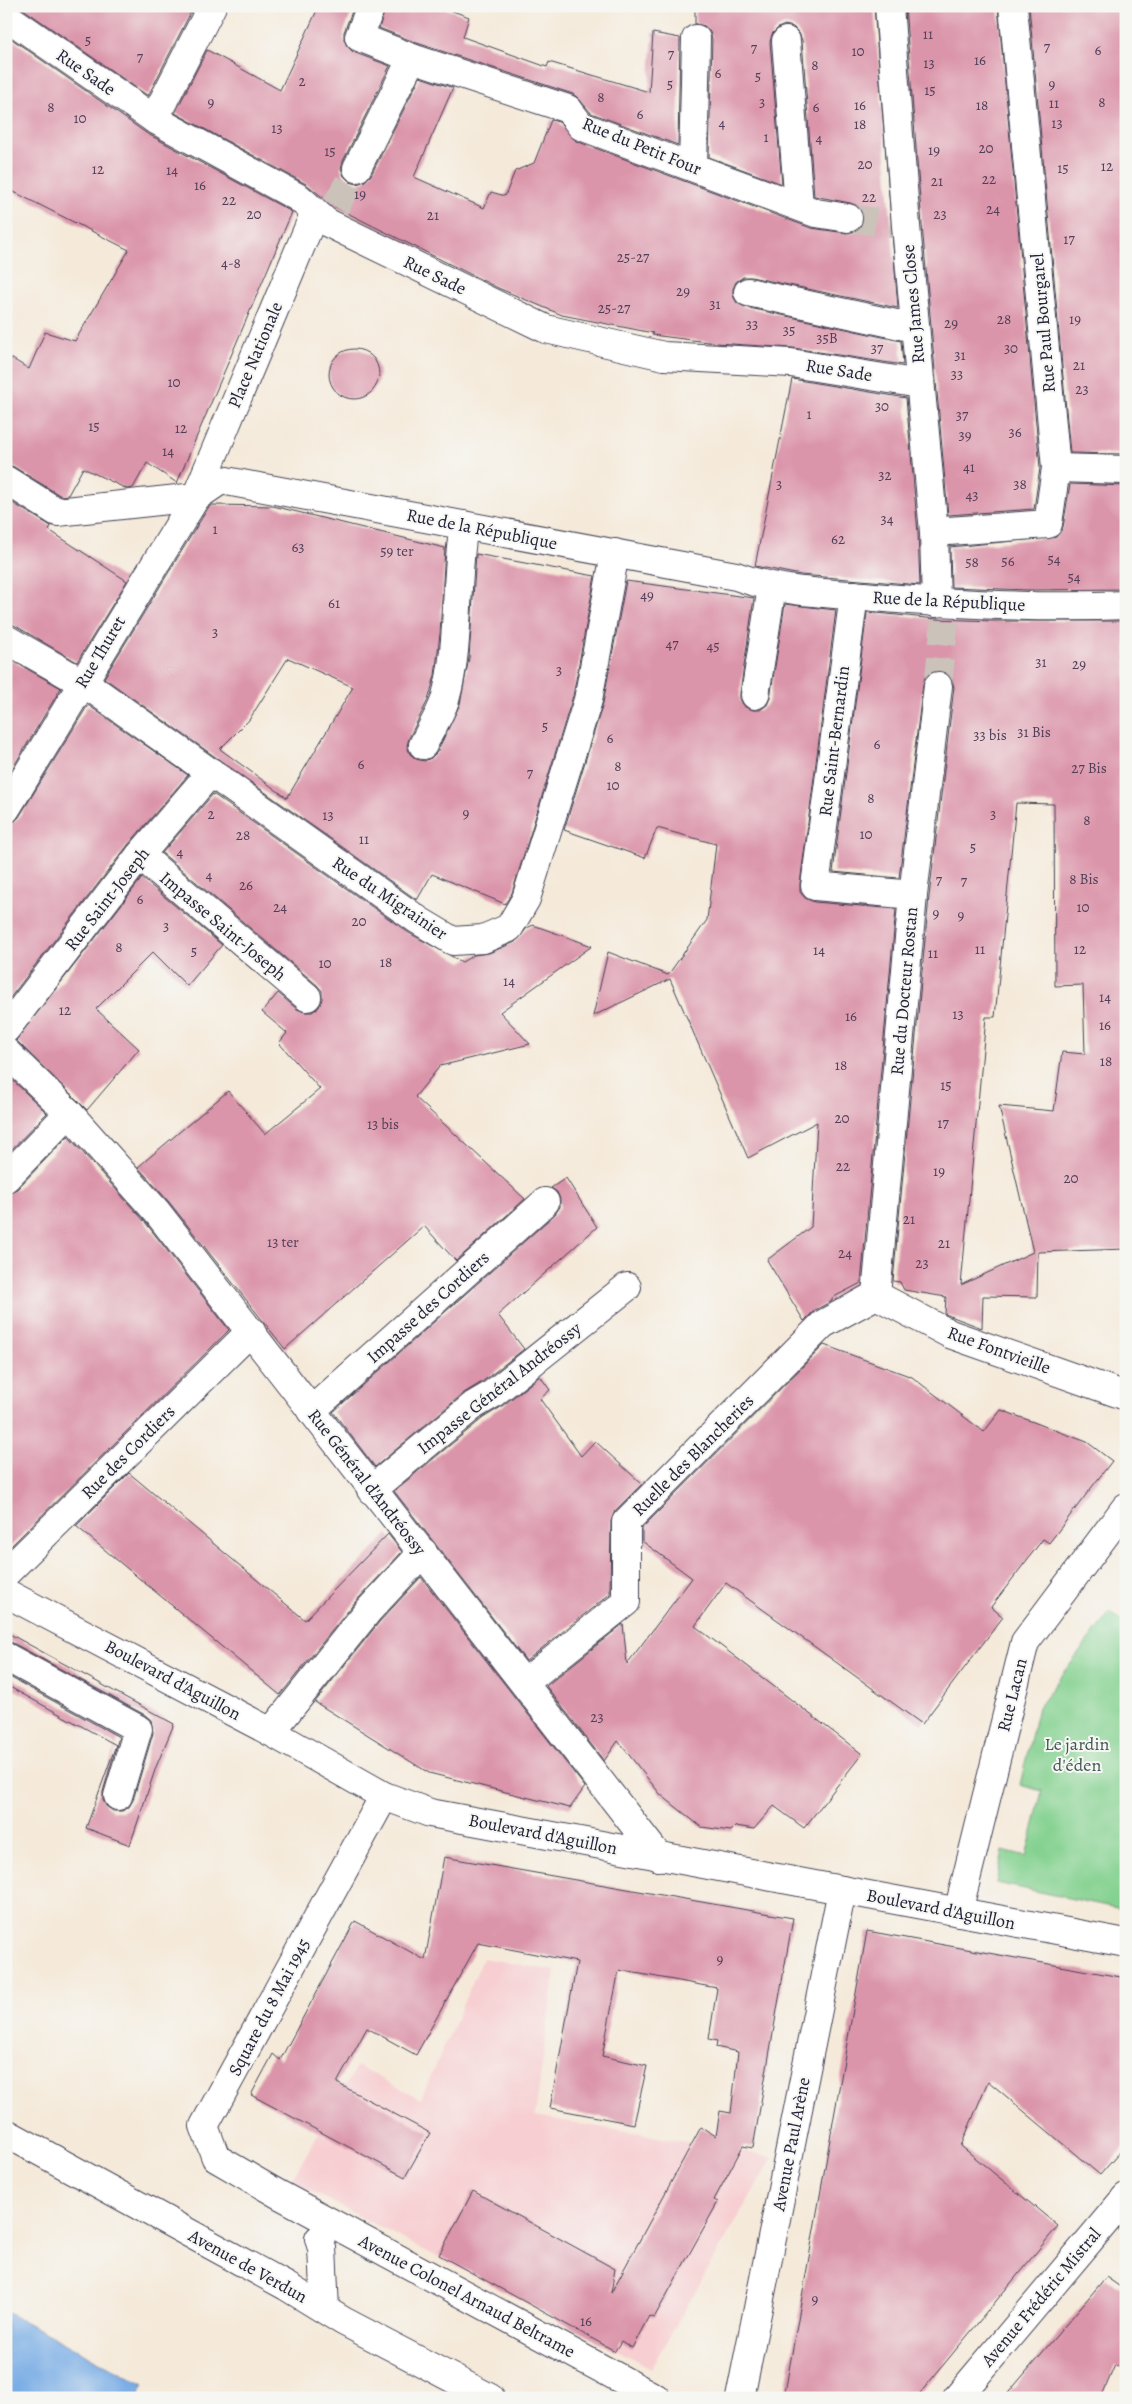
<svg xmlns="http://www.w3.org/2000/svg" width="1132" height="2404" viewBox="0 0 1132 2404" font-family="Alegreya,serif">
<rect width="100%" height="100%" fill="#f6f6f2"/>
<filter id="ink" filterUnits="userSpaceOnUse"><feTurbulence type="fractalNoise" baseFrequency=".02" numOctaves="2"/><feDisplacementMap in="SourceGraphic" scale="10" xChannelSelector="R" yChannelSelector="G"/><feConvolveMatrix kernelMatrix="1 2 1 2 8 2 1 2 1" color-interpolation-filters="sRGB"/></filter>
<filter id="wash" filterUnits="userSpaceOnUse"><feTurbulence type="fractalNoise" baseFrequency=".0096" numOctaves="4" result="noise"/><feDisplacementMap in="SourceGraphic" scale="20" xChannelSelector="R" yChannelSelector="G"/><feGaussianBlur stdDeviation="1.12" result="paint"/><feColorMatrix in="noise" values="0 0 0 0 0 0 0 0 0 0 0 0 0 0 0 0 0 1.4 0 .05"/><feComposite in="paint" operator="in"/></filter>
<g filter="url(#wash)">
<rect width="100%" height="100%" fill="#f5eada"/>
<!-- built -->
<polygon fill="#f7cfd2" points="483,1958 555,1971 535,2116 773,2157 651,2368 291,2181 357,2066 421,2099"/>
<!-- green -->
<polygon fill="#84d190" stroke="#537a66" points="1110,1612 1126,1624 1126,1910 996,1883 1003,1851 1026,1857 1042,1791 1020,1785 1038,1707"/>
<!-- water -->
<polygon fill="#78ace5" stroke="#4d6790" points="6,2312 144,2385 137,2398 6,2398"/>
<g id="blocks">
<!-- building -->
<g fill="#db95aa" fill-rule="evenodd">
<polygon points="19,6 194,6 148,96"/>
<polygon points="319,6 354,6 344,32 344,40 347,46 353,52 390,66 343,161 341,168 344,176 350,182 357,184 365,181 371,175 420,77 453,88 414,177 484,208 491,192 505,196 515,171 534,163 551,120 559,122 576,141 811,228 846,233 854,232 860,228 863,221 863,213 858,206 850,203 814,196 802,40 799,33 793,27 785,25 778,28 772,34 770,42 782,184 709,157 712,39 710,32 705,26 695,24 695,6 874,6 898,308 751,277 743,277 736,282 733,289 733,296 737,303 745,307 901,341 903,365 793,348 716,343 652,335 653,333 562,315 498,288 335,207 306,184 175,113 207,50 280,90"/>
<polygon points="386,6 439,6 469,17 463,37 547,67 549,62 649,92 653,33 680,38 678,145 591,113 580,100 573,94 417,43 379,28"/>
<polygon points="905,6 998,6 1040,468 1034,509 948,515 922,225"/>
<polygon points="1029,6 1123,6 1126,43 1126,454 1070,453"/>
<polygon points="6,35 146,133 292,212 177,483 147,463 133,488 127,489 83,468 68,495 61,496 14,467 6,464 6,355 29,369 45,332 75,341 129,250 6,188"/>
<circle cx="354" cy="374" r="25"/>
<polygon points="792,379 906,398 918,533 920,585 801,575 755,566"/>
<polygon points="1070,484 1126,486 1126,589 1028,590 951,587 950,547 1056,537 1063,527"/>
<polygon points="6,499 51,526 49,530 127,581 77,662 14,625 6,623"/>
<path d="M212 505 273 506 445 548 440 634 435 676 428 700 409 738 407 746 410 754 416 759 424 761 431 758 437 752 460 704 469 658 476 554 595 576 573 696 512 893 505 904 432 874 417 900 104 678 208 508ZM288 658 353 687 287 798 220 749 249 720Z"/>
<polygon points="626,581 754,598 740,693 740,700 745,707 753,710 760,710 767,705 770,698 785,604 836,610 800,884 800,892 805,898 814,902 896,909 861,1283 832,1298 832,1301 815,1310 804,1321 767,1260 811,1227 817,1122 748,1158 670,979 593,1016 608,952 668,975 707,920 716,844 657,828 645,858 564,830 603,703"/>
<path d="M867 612 936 619 994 621H1126V1249L1038 1252 1037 1297 983 1296 982 1328 945 1314 946 1297 904 1290 900 1282 893 1281 929 897 954 687 952 680 948 674 939 670 931 672 925 677 923 684 899 878 833 872ZM1016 803 1054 804 1055 986 1083 985 1085 1054 1062 1052 1054 1111 999 1106 1033 1252 961 1285 986 1017H995Z"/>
<polygon points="6,657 61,688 6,779"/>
<polygon points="88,705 188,775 128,845 6,1003 6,825 14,822 19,817"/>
<polygon points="213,794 409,933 462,962 474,955 489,953 515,942 527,928 533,925 592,946 500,1012 530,1044 440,1066 415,1097 525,1199 456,1261 424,1226 285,1349 169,1202 138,1167 228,1091 265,1134 320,1089 279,1043 287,1033 262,1012 278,993 297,1009 305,1012 312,1012 319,1007 322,999 322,991 317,985 162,853"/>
<polygon points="142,878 222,945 187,986 153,952 96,1009 139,1049 87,1110 16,1040"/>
<polygon points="6,1074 47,1113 6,1155"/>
<polygon points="68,1136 145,1222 229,1330 6,1551 6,1193 17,1189"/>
<polygon points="566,1178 597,1227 498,1315 524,1349 482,1382 464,1393 375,1467 333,1412 555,1214 560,1207 560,1199 557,1192 551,1188"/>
<polygon points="824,1345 912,1377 984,1432 1001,1410 1087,1442 1112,1461 1049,1543 1043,1539 991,1607 1003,1617 922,1724 726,1583 695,1626 862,1754 804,1828 774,1806 754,1829 736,1826 731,1831 701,1827 660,1794 618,1741 604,1761 546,1686 623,1624 627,1664 692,1578 642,1541 642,1528"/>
<polygon points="540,1376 550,1390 540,1399 581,1456 595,1441 642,1484 615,1511 611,1521 610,1594 526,1661 394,1491 483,1418 501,1407"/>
<polygon points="129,1473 305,1620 388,1534 402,1552 356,1601 280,1695 76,1526"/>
<polygon points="421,1577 585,1787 570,1808 429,1773 315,1702 380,1621"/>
<polygon points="6,1632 174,1724 156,1767 130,1845 86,1828 116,1745 6,1685 6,1675 119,1737 103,1792 103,1800 106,1806 113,1811 122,1811 129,1807 133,1800 153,1733 151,1720 145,1715 13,1643 6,1641"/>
<polygon points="444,1857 793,1918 753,2148 743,2146 714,2200 718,2202 654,2318 649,2316 632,2348 621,2341 615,2351 439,2255 473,2191 615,2269 611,2293 701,2127 716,2136 720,2111 731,2113 738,2052 716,2047 717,2041 709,2039 717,1988 619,1970 602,2056 647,2066 634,2124 550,2108 577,1962 478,1943 416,2055 367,2028 337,2083 430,2133 405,2177 251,2095 273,2054 280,2060 355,1921 425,1960"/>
<polygon points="867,1931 1126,1978 1126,2145 1100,2175 988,2081 961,2146 1058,2226 916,2398 784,2398"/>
<polygon points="1106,2277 1126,2291 1126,2369 1115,2365 1101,2398 1004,2398"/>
</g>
</g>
</g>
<g filter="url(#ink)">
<use href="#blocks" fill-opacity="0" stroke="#424053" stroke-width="1"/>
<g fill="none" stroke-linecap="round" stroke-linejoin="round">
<!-- minor-tunnel -->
<g stroke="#cbc2ba" stroke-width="28" stroke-dasharray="28 14" stroke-linecap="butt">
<polyline points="335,207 357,168"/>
<polyline points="848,218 906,226"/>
<polyline points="938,686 945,621"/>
</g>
<!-- minor casing -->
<g stroke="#424053" stroke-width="30">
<g id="minor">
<polyline points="371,6 359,37 412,58"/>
<polyline points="889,6 906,226 934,532 936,603"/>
<polyline points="6,16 154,119 299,198 326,222 546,329 664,356 791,363 920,384"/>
<polyline points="786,41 799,206"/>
<polyline points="154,119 212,6"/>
<polyline points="693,167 696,39"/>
<polyline points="357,168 412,58 568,109 581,126 816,213 848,218"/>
<polyline points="748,292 905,326 915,327"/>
<polyline points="1056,468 1126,470"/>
<path d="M6 480 57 512 196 497 221 480 736 576C776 591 821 593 864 596 951 604 1038 609 1126 605"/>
<polyline points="934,532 1048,524 1056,468 1013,6"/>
<polyline points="854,595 815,886 913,895"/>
<polyline points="6,639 90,687 418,920 453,941 483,939 509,928 526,899 588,700 615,553"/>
<polyline points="755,695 772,587"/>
<path d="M423 745C430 730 440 715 445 700 461 643 454 583 464 525"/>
<polyline points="6,809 196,497 315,212"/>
<polyline points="140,855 307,997"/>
<polyline points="6,1029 140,855 211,772"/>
<polyline points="6,1052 69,1113 157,1212 659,1857"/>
<polyline points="6,1178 69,1113"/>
<polyline points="876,1295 913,895 938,686"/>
<polyline points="876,1295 950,1334 1126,1396"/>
<polyline points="311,1411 545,1202"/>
<polyline points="371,1490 474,1405 491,1395 627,1287"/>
<polyline points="6,1573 251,1331"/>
<polyline points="6,1593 271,1732 384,1796 430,1813 1126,1943"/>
<polyline points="6,1657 138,1729 118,1796"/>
<polyline points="524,1683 626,1602 626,1522 823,1324 876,1295"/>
<polyline points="271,1732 368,1611 423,1552"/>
<polyline points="384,1796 204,2126 216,2158 278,2194 656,2398"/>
<polyline points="958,1912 1025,1642 1126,1507"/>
<polyline points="6,2133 286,2286 343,2321 490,2398"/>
<polyline points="319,2239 322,2248 325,2309"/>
<polyline points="740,2398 842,1890"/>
<polyline points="957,2398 1126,2197"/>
</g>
</g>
<!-- minor -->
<use href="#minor" stroke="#fff" stroke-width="28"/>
</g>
</g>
<g text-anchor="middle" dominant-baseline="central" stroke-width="4" stroke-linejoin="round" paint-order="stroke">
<!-- number labels -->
<g font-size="15" fill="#503f57">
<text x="928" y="34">11</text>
<text x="88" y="40">5</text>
<text x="1047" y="47">7</text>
<text x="754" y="48">7</text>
<text x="1098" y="50">6</text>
<text x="858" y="51">10</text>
<text x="671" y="54">7</text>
<text x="140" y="57">7</text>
<text x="980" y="60">16</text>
<text x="929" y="63">13</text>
<text x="815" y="65">8</text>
<text x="718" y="73">6</text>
<text x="758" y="76">5</text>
<text x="302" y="81">2</text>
<text x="670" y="84">5</text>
<text x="1052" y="84">9</text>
<text x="930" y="90">15</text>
<text x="601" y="97">8</text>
<text x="211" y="102">9</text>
<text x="762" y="102">3</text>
<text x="1102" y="102">8</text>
<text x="1054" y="103">11</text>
<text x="860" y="105">16</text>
<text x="982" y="105">18</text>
<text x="51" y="107">8</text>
<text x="816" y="107">6</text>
<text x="640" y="114">6</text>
<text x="80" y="118">10</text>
<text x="722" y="123">4</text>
<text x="1057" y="123">13</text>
<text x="860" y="124">18</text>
<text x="277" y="128">13</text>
<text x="766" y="137">1</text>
<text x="819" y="138">4</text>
<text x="986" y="148">20</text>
<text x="934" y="150">19</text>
<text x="330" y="151">15</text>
<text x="865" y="164">20</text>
<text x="1107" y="166">12</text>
<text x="1063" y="168">15</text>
<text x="98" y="169">12</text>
<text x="172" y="170">14</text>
<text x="989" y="179">22</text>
<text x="937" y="181">21</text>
<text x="200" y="185">16</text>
<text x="360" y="194">19</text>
<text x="869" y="197">22</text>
<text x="229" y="200">22</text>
<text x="993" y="209">24</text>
<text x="254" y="214">20</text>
<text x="940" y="214">23</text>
<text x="433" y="215">21</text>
<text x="1069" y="239">17</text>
<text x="633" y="257">25-27</text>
<text x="231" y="263">4-8</text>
<text x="683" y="291">29</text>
<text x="715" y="304">31</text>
<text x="614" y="308">25-27</text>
<text x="1004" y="319">28</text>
<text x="1075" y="319">19</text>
<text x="951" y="323">29</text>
<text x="752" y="324">33</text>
<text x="789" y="330">35</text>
<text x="827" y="338">35B</text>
<text x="877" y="348">37</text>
<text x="1011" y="348">30</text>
<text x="960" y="355">31</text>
<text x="1079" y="365">21</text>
<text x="957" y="374">33</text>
<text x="174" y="382">10</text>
<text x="1082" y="389">23</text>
<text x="882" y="406">30</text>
<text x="809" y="414">1</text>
<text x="962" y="415">37</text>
<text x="94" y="426">15</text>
<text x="181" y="428">12</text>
<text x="1015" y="432">36</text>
<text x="965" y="435">39</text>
<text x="168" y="451">14</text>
<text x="969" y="467">41</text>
<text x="885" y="475">32</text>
<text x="779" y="484">3</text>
<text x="1020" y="484">38</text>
<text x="972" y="495">43</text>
<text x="887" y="519">34</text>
<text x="215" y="529">1</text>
<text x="838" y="539">62</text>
<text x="298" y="547">63</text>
<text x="397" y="551">59 ter</text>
<text x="1054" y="559">54</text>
<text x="1008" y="561">56</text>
<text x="972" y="562">58</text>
<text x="1074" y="577">54</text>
<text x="647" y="595">49</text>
<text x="334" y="603">61</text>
<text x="215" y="632">3</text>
<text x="672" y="644">47</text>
<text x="713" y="646">45</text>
<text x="1041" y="662">31</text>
<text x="1079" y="664">29</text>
<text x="559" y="670">3</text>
<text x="545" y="726">5</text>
<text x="1034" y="732">31 Bis</text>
<text x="990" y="735">33 bis</text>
<text x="610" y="738">6</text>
<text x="877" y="744">6</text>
<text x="361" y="764">6</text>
<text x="618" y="766">8</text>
<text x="1089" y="768">27 Bis</text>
<text x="530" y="773">7</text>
<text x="613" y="785">10</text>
<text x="871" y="798">8</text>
<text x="466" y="813">9</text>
<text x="211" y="814">2</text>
<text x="993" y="814">3</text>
<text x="328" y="815">13</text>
<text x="1087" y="820">8</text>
<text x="866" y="834">10</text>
<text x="243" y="835">28</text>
<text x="364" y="839">11</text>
<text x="973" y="847">5</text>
<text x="180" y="852">4</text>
<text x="209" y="875">4</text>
<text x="1084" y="879">8 Bis</text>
<text x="939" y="880">7</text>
<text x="964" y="881">7</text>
<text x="246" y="885">26</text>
<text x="140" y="899">6</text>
<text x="280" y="907">24</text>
<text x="1083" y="907">10</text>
<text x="936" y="913">9</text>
<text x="961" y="915">9</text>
<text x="359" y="921">20</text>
<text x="166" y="926">3</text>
<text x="119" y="947">8</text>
<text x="980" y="949">11</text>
<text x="1080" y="949">12</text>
<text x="819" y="950">14</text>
<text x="194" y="951">5</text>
<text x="933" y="953">11</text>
<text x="386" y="962">18</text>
<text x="325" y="963">10</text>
<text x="509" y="981">14</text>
<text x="1105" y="997">14</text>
<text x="65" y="1010">12</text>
<text x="958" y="1014">13</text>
<text x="851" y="1016">16</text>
<text x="1105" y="1025">16</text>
<text x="1106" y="1061">18</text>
<text x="841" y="1065">18</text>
<text x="946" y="1085">15</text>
<text x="842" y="1118">20</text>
<text x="943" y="1123">17</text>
<text x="383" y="1124">13 bis</text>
<text x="843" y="1166">22</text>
<text x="939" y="1171">19</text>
<text x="1071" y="1178">20</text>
<text x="909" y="1219">21</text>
<text x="283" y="1242">13 ter</text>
<text x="944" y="1243">21</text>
<text x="845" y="1253">24</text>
<text x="922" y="1263">23</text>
<text x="597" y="1717">23</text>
<text x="720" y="1959">9</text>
<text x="815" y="2299">9</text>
<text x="586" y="2321">16</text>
</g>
<!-- street labels -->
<g font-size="18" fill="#22223b" stroke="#f6f6f2">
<text transform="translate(86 72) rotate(35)">Rue Sade</text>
<text transform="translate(642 146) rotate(22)">Rue du Petit Four</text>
<text transform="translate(435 275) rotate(26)">Rue Sade</text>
<text transform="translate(913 304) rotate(-95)">Rue James Close</text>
<text transform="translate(1043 323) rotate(-95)">Rue Paul Bourgarel</text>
<text transform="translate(255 355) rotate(-67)">Place Nationale</text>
<text transform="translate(839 370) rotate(9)">Rue Sade</text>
<text transform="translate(482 529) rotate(11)">Rue de la République</text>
<text transform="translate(949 601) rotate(3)">Rue de la République</text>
<text transform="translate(100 652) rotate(-59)">Rue Thuret</text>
<text transform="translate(834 741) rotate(-83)">Rue Saint-Bernardin</text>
<text transform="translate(390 898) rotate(34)">Rue du Migrainier</text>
<text transform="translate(107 899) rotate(-52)">Rue Saint-Joseph</text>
<text transform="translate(223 926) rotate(40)">Impasse Saint-Joseph</text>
<text transform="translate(904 991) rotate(-85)">Rue du Docteur Rostan</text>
<text transform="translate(428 1307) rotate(-42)">Impasse des Cordiers</text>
<text transform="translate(999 1350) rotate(20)">Rue Fontvieille</text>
<text transform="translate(499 1388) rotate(-38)">Impasse Général Andréossy</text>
<text transform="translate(128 1452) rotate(-45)">Rue des Cordiers</text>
<text transform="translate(693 1455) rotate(-45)">Ruelle des Blancheries</text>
<text transform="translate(367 1482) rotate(52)">Rue Général d'Andréossy</text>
<text transform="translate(173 1680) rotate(28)">Boulevard d'Aguillon</text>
<text transform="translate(1012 1695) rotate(-76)">Rue Lacan</text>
<text transform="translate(543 1834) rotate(11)">Boulevard d'Aguillon</text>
<text transform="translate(941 1909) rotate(11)">Boulevard d'Aguillon</text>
<text transform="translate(269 2007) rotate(-62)">Square du 8 Mai 1945</text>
<text transform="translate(791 2144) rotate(-79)">Avenue Paul Arène</text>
<text transform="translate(248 2266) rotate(29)">Avenue de Verdun</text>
<text transform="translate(467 2296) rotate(28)">Avenue Colonel Arnaud Beltrame</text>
<text transform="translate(1041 2297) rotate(-50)">Avenue Frédéric Mistral</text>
</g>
<!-- park labels -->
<g font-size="18" fill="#3f5754" stroke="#f6f6f2">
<text x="1077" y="1744">Le jardin<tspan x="1077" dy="21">d'éden</tspan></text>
</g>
</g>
<!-- margin -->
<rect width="1132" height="2404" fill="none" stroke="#f6f6f2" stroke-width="25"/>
</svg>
